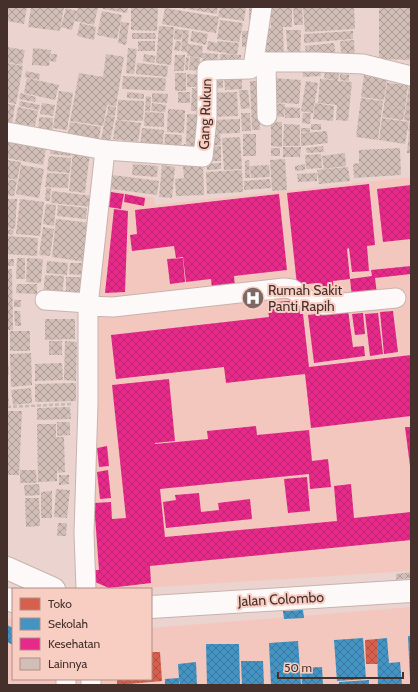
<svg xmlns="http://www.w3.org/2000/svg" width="418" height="692" viewBox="0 0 418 692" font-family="Cabin,sans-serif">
<defs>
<pattern id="shops-cross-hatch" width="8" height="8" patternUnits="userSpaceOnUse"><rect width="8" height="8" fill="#d6604d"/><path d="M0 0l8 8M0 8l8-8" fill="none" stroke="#af5040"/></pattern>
<pattern id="schools-cross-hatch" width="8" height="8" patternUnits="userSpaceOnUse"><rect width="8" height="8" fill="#4393c3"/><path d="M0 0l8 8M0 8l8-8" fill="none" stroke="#3a789f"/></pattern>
<pattern id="health-cross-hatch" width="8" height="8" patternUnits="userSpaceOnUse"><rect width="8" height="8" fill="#e7298a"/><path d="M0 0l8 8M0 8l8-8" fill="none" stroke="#bd2471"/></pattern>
<pattern id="building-cross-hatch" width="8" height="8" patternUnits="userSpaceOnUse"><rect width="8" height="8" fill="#d1beb6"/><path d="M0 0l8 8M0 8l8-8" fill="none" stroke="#ab9b94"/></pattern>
</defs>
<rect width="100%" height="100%" fill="#ebd4cf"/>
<!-- built -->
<g fill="#f3c7bd">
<polygon points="411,177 411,571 128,589 104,589 92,586 91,391 101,188 154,198 155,205"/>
<polygon points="411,607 411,685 7,685 7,618 13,620 13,679 151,679 151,628"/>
</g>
<!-- shops -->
<g fill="url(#shops-cross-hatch)">
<polygon points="377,639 378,664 366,664 365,640"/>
<polygon points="151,652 160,652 162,681 117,685 117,679 151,679"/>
</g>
<!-- schools -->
<g fill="url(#schools-cross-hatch)">
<polygon points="303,610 304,618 284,619 283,611"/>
<polygon points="7,625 13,628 13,645 7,642"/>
<polygon points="408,636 411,636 411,679 410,679"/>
<polygon points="363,638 366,679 337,681 334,640"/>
<polygon points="387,638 389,663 400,662 402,685 378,685 377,639"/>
<polygon points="298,641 301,685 271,685 269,643"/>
<polygon points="206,644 239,644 240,685 207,685"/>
<polygon points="241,661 263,661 264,685 242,685"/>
<polygon points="196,662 197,685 180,685 179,680 179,685 165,685 165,679 179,678 178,664"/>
<polygon points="322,667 323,685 302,685 301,668"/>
<polygon points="369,680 369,685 339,685 339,682"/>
</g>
<!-- health -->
<g fill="url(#health-cross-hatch)">
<polygon points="369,184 375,245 367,246 369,271 352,272 349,248 347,249 350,279 333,281 335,298 320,299 318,283 297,285 287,193"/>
<polygon points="411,185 411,239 383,242 377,189"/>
<polygon points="104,191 124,194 121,209 102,206"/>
<polygon points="125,194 145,198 144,206 124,202"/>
<polygon points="279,194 287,270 234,276 235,287 212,289 211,279 186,282 183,257 176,258 174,246 132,251 130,235 137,234 135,210"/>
<polygon points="114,209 128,211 125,292 105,293"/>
<polygon points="183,258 185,282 170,284 167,259"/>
<polygon points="411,266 411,274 375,278 377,294 352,297 350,279 372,276 371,270"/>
<polygon points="298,300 300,314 303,314 309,367 411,355 411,416 311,428 305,374 226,383 224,367 116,379 111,335 269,317 267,303"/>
<polygon points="348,310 353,347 364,346 365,356 314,363 308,315"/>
<polygon points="393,311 398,352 384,354 380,312"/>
<polygon points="363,313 365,334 355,335 352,314"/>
<polygon points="378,313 383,354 370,356 365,314"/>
<polygon points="169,379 175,441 155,443 155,444 208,439 207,431 256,426 257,435 309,430 312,461 328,459 331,487 310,489 309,474 160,489 165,537 337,521 334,486 351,484 354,518 411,512 411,540 150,566 151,583 109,588 95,582 94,570 99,570 94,503 111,502 112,519 126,518 112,385"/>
<polygon points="405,427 411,427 411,466 410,466"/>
<polygon points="107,446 109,466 99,467 97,448"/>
<polygon points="108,470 111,498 100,499 97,472"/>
<polygon points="307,477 310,511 288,513 284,479"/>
<polygon points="199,493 201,512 219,510 218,503 250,499 252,519 166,528 163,502 176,500 175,495"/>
</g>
<!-- building -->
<g fill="url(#building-cross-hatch)">
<polygon points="7,7 27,7 24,24 7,21"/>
<polygon points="31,7 64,7 60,31 28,27"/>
<polygon points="78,7 98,7 94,25 75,21"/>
<polygon points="103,7 128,7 127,13 103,9"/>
<polygon points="131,7 158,8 157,31 131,30"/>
<polygon points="176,7 186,7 186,9"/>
<polygon points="188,7 218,7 217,14 188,9"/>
<polygon points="220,7 246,7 244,21 218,17"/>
<polygon points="249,7 259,7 259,22 249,21"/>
<polygon points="270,7 292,7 292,27 283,27 284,58 263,58 262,28 271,28"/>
<polygon points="293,7 302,7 303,25 294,25"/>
<polygon points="303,7 354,7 355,29 305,32"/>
<polygon points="379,7 411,7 411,60 379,59"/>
<polygon points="66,8 77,11 72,30 61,27"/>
<polygon points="165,8 219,17 216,33 162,24"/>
<polygon points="102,11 122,15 117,39 97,35"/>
<polygon points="220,20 243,23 239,42 217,39"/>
<polygon points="121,22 129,23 126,45 118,43"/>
<polygon points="80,23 96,27 94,40 77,36"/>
<polygon points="159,26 174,27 171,65 156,63"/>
<polygon points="175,29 183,30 181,40 174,39"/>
<polygon points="183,30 189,30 187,52 181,51"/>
<polygon points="286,30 301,30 300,59 288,58"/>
<polygon points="192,31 208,34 206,45 190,41"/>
<rect x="242" y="31" width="10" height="16"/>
<polygon points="353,31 353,39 304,43 304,34"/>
<polygon points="132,33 155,33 156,39 132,39"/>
<polygon points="354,40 355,63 342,62 340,41"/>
<rect x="138" y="41" width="17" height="10"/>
<polygon points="176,41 181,41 180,51 174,50"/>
<polygon points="208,41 217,43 218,41 239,43 237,55 207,50"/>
<polygon points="334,43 336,57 306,60 305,46"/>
<polygon points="188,44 203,46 202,53 218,54 217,63 202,62 203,58 187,56"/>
<polygon points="7,47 25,50 22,65 7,62"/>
<polygon points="33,48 51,50 49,66 32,65"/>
<polygon points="128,48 137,49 134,74 126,73"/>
<polygon points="51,54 57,54 56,62 50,61"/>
<polygon points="106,54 124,57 116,106 107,105 103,126 70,121 79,73 103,77"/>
<polygon points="144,54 156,56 154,63 143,61"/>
<polygon points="220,54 241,55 240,69 219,68"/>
<polygon points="175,55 185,55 184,71 174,71"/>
<polygon points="186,57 189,57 188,70 185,70"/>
<polygon points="190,57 200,58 199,71 189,70"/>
<polygon points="7,63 23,66 16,104 7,102"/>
<polygon points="137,63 168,66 167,77 136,74"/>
<polygon points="302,64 320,65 321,76 303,77"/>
<polygon points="326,65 340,66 338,81 352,82 348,121 336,120 337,105 318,103 320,79 336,80 324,78"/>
<polygon points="365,68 388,71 384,100 361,97"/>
<polygon points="26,71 40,74 39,80 25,77"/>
<rect x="175" y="73" width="11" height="18"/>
<polygon points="187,74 206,75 205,87 187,87"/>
<polygon points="208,74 223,74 223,88 209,89"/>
<polygon points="224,74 242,74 242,89 225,90"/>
<polygon points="340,74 349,75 349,81 340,80"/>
<polygon points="123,76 166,78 165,91 122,89"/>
<polygon points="27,78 59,85 55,100 24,93"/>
<polygon points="273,78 301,80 299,104 271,102"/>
<polygon points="250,81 259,81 260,130 252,130"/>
<polygon points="306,81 318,83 313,113 301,111"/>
<polygon points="387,83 408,85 405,109 384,106"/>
<polygon points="409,86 411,86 411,133 408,132 410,121 404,120"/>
<polygon points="192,88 204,89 203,111 191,111"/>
<polygon points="239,90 248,90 250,108 241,109"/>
<polygon points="59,91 73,93 67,130 53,128"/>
<polygon points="127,92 144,94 144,99 127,98"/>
<rect x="178" y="92" width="12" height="11"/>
<polygon points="237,92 238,116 209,117 208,93"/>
<polygon points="20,93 36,97 35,102 19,99"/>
<polygon points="152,93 168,94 167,103 152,102"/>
<polygon points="146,96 151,97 150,112 145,111"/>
<polygon points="361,98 383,101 378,140 356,137"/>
<polygon points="118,100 144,101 143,121 117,120"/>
<polygon points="20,101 40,105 39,110 19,106"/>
<polygon points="42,103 55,105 53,116 40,114"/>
<polygon points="152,103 166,105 165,112 151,111"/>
<polygon points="272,103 285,104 284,117 271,116"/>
<polygon points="315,103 334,106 333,121 313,119"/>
<polygon points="7,104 15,105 11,131 7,130"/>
<polygon points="108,106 116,107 115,116 107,115"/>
<polygon points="384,106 405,109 403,120 382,117"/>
<polygon points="18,107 38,111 35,126 15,123"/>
<polygon points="285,107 300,108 300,118 285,118"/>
<polygon points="168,109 185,110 184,133 167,132"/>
<polygon points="145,112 164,113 164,127 144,126"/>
<polygon points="241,113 250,113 251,131 242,131"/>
<polygon points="303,113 311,113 310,124 302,123"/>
<polygon points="187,114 205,115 201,144 183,154 184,144 186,144"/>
<polygon points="106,115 115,117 109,146 100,144"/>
<polygon points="39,117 53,118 52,137 38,136"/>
<polygon points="382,118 409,122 405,144 379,140"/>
<polygon points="240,119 240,133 208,134 208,120"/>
<polygon points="116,120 141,123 138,142 113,139"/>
<polygon points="70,122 101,127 99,139 68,134"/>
<polygon points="271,122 282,122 282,147 271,146"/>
<polygon points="284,124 300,125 300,146 283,146"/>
<rect x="311" y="124" width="10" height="6"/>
<polygon points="142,128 164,130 162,150 140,148"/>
<rect x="301" y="128" width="9" height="4"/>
<polygon points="327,131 328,143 301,146 301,133"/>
<polygon points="409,133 411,134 411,153 407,153"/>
<polygon points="165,134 182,135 181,154 164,154"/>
<polygon points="220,134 221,145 208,146 207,135"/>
<rect x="243" y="134" width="13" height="22"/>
<polygon points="240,137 242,169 224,170 222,138"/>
<polygon points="8,142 46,149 43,165 7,158"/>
<polygon points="51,146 72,148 71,156 50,154"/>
<polygon points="221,146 221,161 205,161 204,147"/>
<polygon points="323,146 324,152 307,153 306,148"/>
<polygon points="283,147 301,147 300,157 283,157"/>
<rect x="271" y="148" width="9" height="8"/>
<polygon points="400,148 401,175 354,178 353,164 359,163 359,150"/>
<polygon points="73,151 90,153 85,193 69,191"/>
<polygon points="345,153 346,166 324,169 322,156"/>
<polygon points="321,154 322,168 306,169 305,155"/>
<polygon points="49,156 71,158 70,173 47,171"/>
<polygon points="285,159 287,190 272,191 270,160"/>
<polygon points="7,160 21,162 17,180 7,178"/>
<polygon points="249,160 250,178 245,178 245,161"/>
<polygon points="221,163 221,169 207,170 207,164"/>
<polygon points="133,164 158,166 157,177 132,175"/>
<polygon points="305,164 305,170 295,171 295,166"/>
<polygon points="21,165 44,169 39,198 16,194"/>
<polygon points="162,165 175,167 172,198 159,197"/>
<polygon points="269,165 270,177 251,178 250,166"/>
<polygon points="183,166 203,166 204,195 176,196 175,179 184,178"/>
<polygon points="348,167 350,181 319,184 317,170"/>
<polygon points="242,170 243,192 207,194 206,172"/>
<polygon points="47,173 69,174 68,188 45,187"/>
<polygon points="317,173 317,181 298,182 297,174"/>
<polygon points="105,174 159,181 157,195 103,188"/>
<polygon points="7,179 17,181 14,196 7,195"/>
<polygon points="270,179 271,188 244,190 244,181"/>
<polygon points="46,188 51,188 50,201 45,201"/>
<polygon points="52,191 93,196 92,207 51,203"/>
<polygon points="7,199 17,199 15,229 7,228"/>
<polygon points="20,199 44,202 40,236 16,234"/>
<polygon points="46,204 56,205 54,226 43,224"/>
<polygon points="58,205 87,208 86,219 57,216"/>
<polygon points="56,219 92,223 87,262 52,257"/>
<polygon points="43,227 54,229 50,256 39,255"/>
<polygon points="7,229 14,230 13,235 7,234"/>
<polygon points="7,236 38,238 37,256 7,254"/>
<polygon points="17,258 25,258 25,279 16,279"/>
<polygon points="27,258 43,259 41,283 26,282"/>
<rect x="7" y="259" width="7" height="7"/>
<polygon points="47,261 68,263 67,275 46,273"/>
<polygon points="70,263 82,263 81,275 69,274"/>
<polygon points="7,269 12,269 13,330 7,330"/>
<polygon points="45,275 64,276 62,297 43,295"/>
<polygon points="66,277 81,277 81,298 66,299"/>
<polygon points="17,284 37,284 37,294 16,293"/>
<rect x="14" y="300" width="7" height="7"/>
<polygon points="14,311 20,311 21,326 15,326"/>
<polygon points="45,319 75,319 75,339 45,340"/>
<rect x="10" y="331" width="20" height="20"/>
<rect x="49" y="341" width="13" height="14"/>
<polygon points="65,341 77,342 76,381 64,380"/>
<polygon points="31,353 32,385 11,387 10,354"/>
<polygon points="7,359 8,359 9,375 7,375"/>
<polygon points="62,363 63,380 35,381 35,364"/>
<polygon points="76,383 76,401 35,402 35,384"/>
<polygon points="7,388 8,388 9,405 7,405"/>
<polygon points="31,388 32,403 13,405 11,390"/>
<polygon points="70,407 71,419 37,420 37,408"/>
<polygon points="7,411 22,411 19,475 7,475"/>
<polygon points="57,422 70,422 70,435 57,436"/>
<polygon points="37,424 56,424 56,437 64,437 65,472 58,473 57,467 57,481 38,482"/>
<polygon points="20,470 36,470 37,483 20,483"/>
<polygon points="59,475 69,475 69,484 59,485"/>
<polygon points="39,484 40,495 25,496 24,485"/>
<polygon points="56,489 70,490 67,518 54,517"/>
<polygon points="52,491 52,518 41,518 41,492"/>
<polygon points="25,498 39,498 40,526 26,527"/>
<polygon points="58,523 67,523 66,536 57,536"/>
<polygon points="411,572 411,578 396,580 396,574"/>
</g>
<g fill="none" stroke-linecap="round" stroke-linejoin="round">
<!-- minor casing -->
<g stroke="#c7b3ae" stroke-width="21">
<g id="minor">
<polyline points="255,62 316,62 363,64 411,76"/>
<polyline points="266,62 267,116"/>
<polyline points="7,132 105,150 203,157 207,118 207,70 250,69 253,67 262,7"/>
<polyline points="45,300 88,303"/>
<polyline points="88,306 113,307 284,288 292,289 310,301 323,305 396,298"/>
<polyline points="86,589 84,533 88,403 88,306 105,150"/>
<polyline points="66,679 66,685"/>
<polyline points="91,679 91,685"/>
</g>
</g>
<!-- major casing -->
<g stroke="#c7b3ae" stroke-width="24">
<g id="major">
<polyline points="7,568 54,589"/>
<polyline points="7,599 13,601"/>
<polyline points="151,607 411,591"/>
</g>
</g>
<!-- path -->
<polyline stroke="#c3b9b7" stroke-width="2.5" stroke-dasharray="4 2" stroke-linecap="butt" points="7,407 71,404"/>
<!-- minor -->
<use href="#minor" stroke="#fcf9f8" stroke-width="19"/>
<!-- major -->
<use href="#major" stroke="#fcf9f8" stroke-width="22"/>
</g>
<!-- icons -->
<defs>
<g id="hospital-disc" transform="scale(1.15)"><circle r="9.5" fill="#7f6964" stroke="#f8cdc2"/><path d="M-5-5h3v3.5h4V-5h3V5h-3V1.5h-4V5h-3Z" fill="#fff"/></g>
</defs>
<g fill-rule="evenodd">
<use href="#hospital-disc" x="253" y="298"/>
</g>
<g text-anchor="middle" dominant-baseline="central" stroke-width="4" stroke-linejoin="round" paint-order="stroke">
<!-- street labels -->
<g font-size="14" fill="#45302b" stroke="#f8cdc2">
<text transform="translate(205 114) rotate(-88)">Gang Rukun</text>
<text transform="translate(281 599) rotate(-3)">Jalan Colombo</text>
</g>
<!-- poi labels -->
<g font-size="14" fill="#45302b" stroke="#f8cdc2" text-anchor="start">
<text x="268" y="290">Rumah Sakit<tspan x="268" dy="16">Panti Rapih</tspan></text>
</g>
</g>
<!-- border -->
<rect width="418" height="692" fill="none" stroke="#45302b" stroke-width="16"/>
<!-- legend -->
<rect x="12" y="588" width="140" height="92" fill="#f8cdc2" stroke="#b08e86"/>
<rect x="20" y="598" width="20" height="12" fill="#d6604d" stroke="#b08e86"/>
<text x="48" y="608" font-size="12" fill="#45302b">Toko</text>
<rect x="20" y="618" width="20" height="12" fill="#4393c3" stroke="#b08e86"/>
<text x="48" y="628" font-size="12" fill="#45302b">Sekolah</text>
<rect x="20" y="638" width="20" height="12" fill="#e7298a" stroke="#b08e86"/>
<text x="48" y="648" font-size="12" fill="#45302b">Kesehatan</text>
<rect x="20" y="658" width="20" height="12" fill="#d1beb6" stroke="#b08e86"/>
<text x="48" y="668" font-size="12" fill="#45302b">Lainnya</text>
<!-- scale -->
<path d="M278 672v6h125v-6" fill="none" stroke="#45302b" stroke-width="2"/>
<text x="284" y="672" font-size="12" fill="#45302b" stroke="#f8cdc2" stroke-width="3" paint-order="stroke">50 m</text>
</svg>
